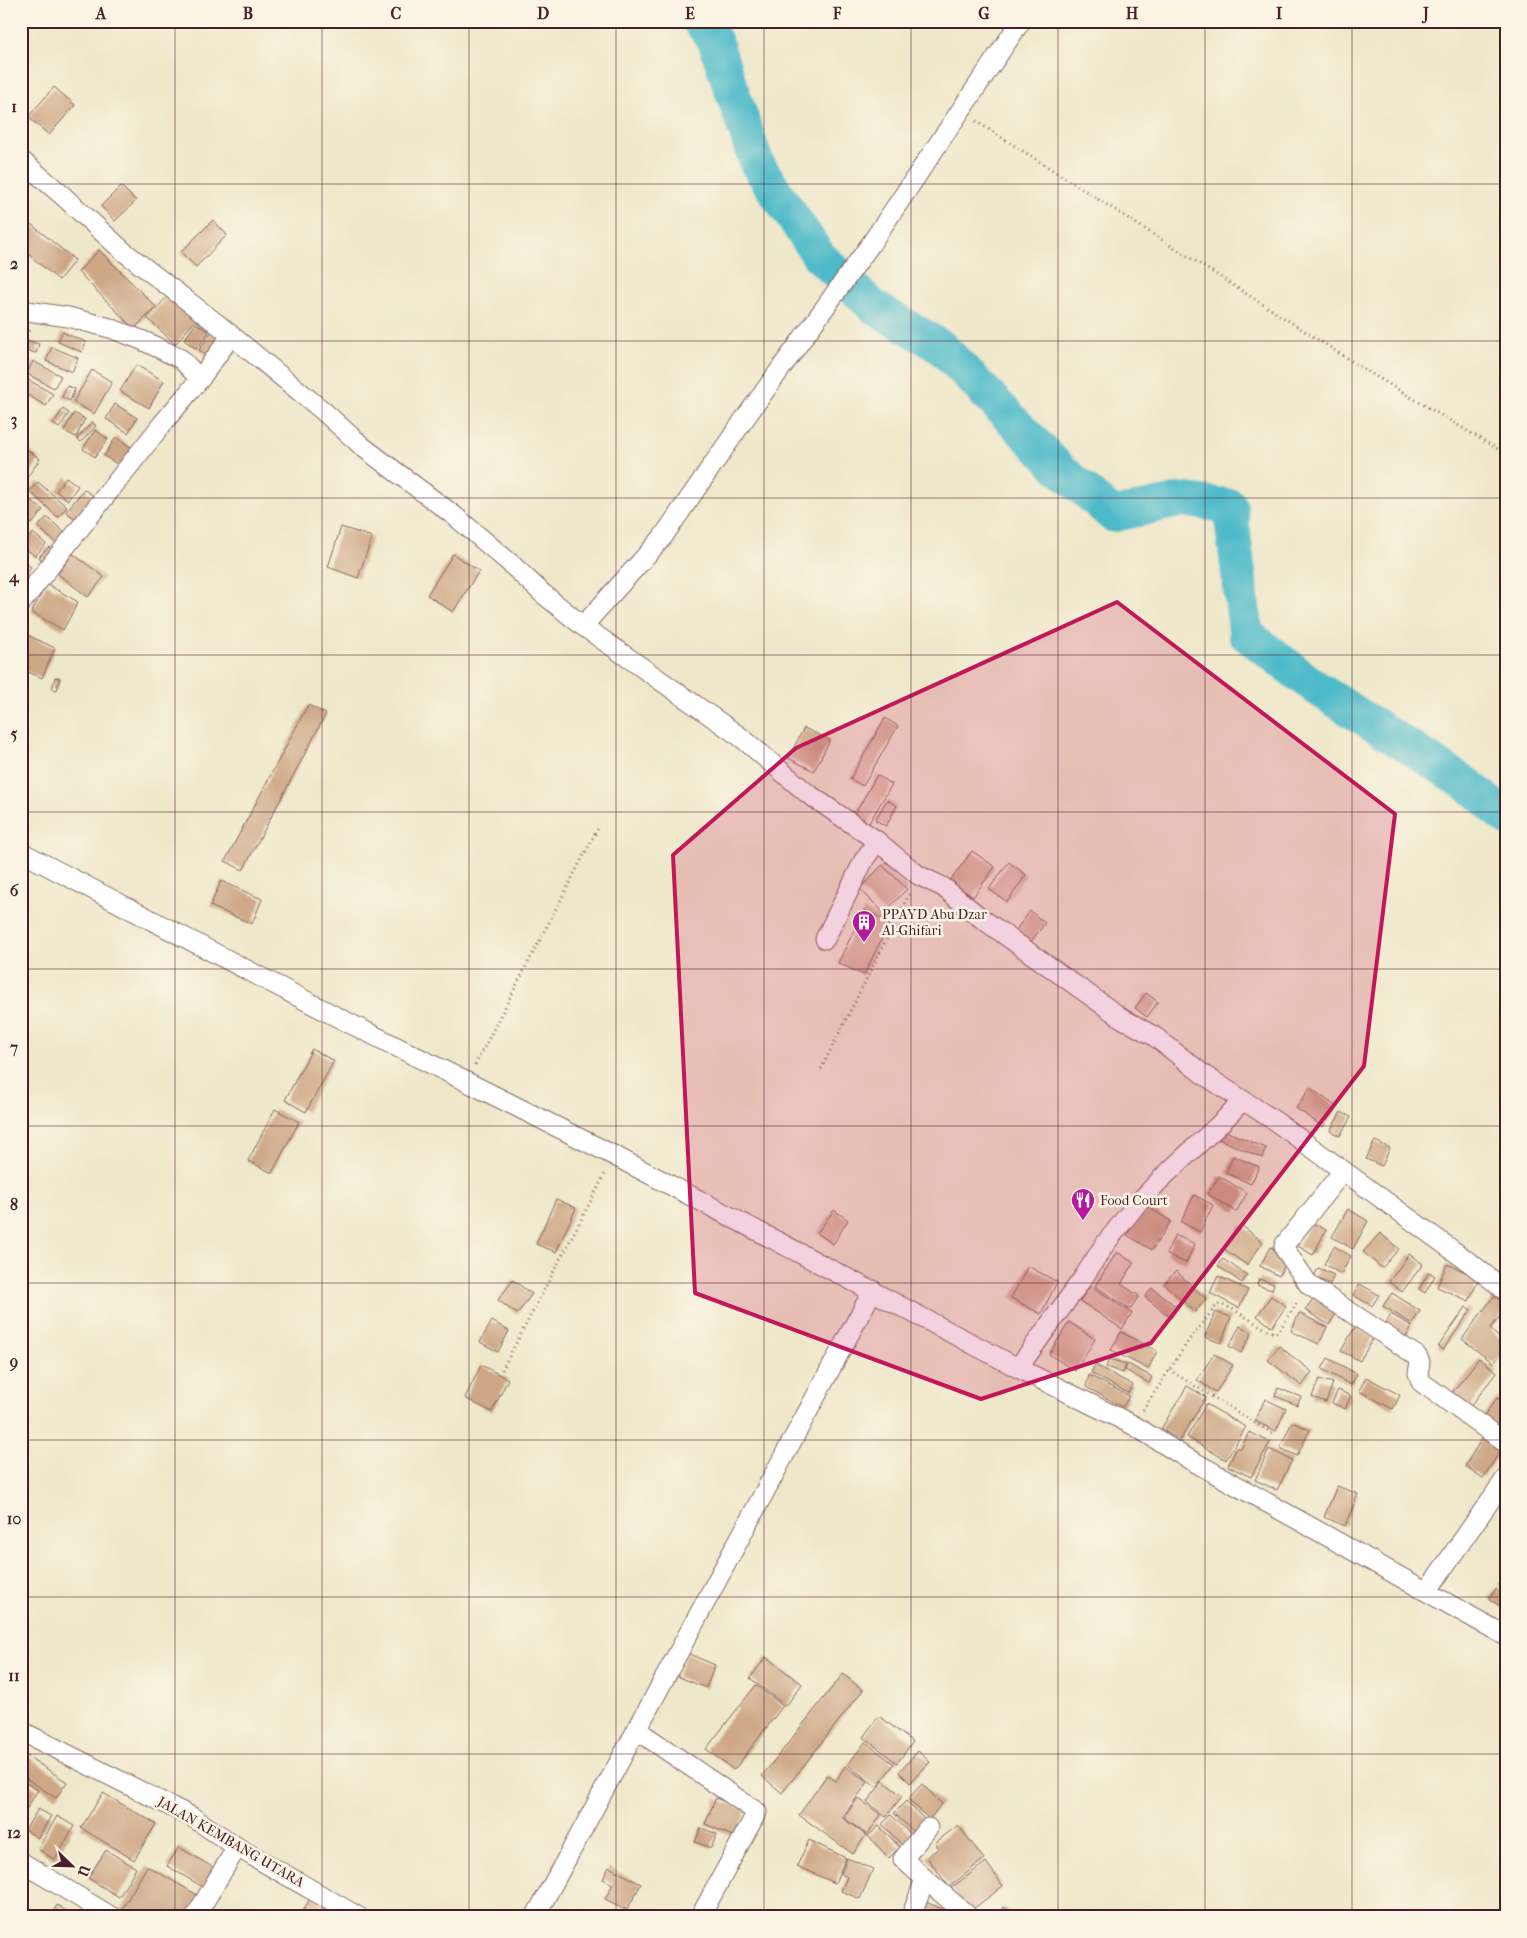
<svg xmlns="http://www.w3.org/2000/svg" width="1527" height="1938" viewBox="0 0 1527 1938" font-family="'IM FELL French Canon',serif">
<rect width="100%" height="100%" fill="#fcf5e5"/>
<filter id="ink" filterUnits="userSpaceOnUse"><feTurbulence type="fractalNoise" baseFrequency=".02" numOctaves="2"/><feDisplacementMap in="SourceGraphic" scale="10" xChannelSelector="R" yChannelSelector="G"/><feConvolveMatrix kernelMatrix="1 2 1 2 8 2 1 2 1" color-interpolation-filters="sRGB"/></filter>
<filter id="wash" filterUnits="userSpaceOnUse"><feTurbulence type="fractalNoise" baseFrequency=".0096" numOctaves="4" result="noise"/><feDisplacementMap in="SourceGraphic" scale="20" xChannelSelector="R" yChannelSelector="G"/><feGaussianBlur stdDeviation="1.12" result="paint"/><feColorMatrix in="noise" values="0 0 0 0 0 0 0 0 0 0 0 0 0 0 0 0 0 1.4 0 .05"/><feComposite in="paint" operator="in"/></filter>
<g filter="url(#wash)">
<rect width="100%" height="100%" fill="#eee7c9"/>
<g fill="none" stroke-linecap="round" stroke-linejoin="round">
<!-- river -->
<polyline stroke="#4ebac9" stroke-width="35" points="699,21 714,39 757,164 819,256 874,307 941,347 1058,467 1113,515 1182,500 1230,506 1246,634 1318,689 1470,786 1506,818"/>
</g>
<g id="blocks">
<!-- building -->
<g fill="#cea786">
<polygon points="54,87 75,105 49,135 28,117"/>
<polygon points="121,186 136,201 115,221 101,206"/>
<polygon points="21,216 75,260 59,280 21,248"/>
<polygon points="213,220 227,235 196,267 181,252"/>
<polygon points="99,250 156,307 134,329 78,272"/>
<polygon points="169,295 196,320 175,344 147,318"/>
<polygon points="196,323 209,332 197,349 184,340"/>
<polygon points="213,330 223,337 209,357 199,350"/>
<polygon points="62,332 86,342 82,352 58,342"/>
<polygon points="28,341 39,344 36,353 25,350"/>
<polygon points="52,347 78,358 72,372 46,361"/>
<polygon points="33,361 61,376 54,388 27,374"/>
<polygon points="136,365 164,381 149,408 120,391"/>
<polygon points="92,370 112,382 94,414 73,402"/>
<polygon points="27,379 53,394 46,406 21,391"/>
<polygon points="67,386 75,389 70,401 62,397"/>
<polygon points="115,404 137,418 128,433 106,419"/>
<polygon points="63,409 69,413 59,428 53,424"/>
<polygon points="74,413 85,419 76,437 64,431"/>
<polygon points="92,422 96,426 81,442 77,439"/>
<polygon points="95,430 108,439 95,457 83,449"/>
<polygon points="116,437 135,450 123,468 104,456"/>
<polygon points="21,445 40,459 24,482 21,480"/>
<polygon points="66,477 78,486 68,500 56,491"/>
<polygon points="38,482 67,507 58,517 29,491"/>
<polygon points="84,489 93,496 76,519 66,512"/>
<polygon points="30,500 43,510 32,524 21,515 21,512"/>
<polygon points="47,517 66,534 57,544 38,527"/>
<polygon points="341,527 372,537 358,578 328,567"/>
<polygon points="33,533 46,544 35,556 22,546"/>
<polygon points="49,547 54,553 44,563 39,557"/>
<polygon points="73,554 104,577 88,597 58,574"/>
<polygon points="453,554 479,571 453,612 427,595"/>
<polygon points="21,559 31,567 21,580"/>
<polygon points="47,584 78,602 63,630 31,612"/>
<polygon points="21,632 55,648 42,678 21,669"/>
<polygon points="55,677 60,678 57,690 52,689"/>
<polygon points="308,705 326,714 243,870 225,861"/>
<polygon points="885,718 898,726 863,786 850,779"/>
<polygon points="804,728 830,740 814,771 788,758"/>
<polygon points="877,775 892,784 866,828 852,819"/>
<polygon points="887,800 897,806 886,826 875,820"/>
<polygon points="972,851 995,867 973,897 950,881"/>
<polygon points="1009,862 1026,875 1007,902 989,889"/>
<polygon points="882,865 907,889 884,913 860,889"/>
<polygon points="221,881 262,899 252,924 210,906"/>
<polygon points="864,910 890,922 864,975 838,963"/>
<polygon points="1030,911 1045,923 1030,943 1015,931"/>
<polygon points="1146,993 1158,1002 1147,1017 1135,1008"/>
<polygon points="312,1049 334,1061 306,1112 285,1100"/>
<polygon points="1310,1088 1337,1107 1323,1127 1296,1108"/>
<polygon points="275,1109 299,1122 272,1173 248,1161"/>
<polygon points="1341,1112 1351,1117 1340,1136 1330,1131"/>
<polygon points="1223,1130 1266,1148 1262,1158 1219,1139"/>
<polygon points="1375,1141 1390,1148 1382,1166 1366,1159"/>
<polygon points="1233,1156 1259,1167 1251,1184 1226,1173"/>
<polygon points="1219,1176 1247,1193 1236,1212 1208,1194"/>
<polygon points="1194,1195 1213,1205 1200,1232 1181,1222"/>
<polygon points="556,1199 576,1208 556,1252 536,1244"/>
<polygon points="1146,1203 1153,1207 1151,1209 1171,1221 1152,1250 1127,1235"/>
<polygon points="1348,1209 1368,1221 1353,1249 1332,1237"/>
<polygon points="834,1210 848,1220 833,1244 817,1233"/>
<polygon points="1311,1222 1326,1230 1313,1255 1298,1246"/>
<polygon points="1241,1225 1263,1242 1247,1265 1224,1249"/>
<polygon points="1380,1233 1399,1249 1382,1268 1363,1252"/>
<polygon points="1175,1235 1195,1244 1186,1263 1166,1254"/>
<polygon points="1334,1246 1351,1256 1341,1274 1324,1264"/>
<polygon points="1270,1247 1289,1257 1279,1276 1260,1266"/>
<polygon points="1117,1252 1134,1263 1121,1284 1139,1296 1130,1309 1095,1286"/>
<polygon points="1409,1254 1423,1264 1402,1292 1389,1282"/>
<polygon points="1223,1259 1247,1275 1242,1283 1218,1266"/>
<polygon points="1447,1264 1479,1278 1469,1301 1437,1287"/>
<polygon points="1028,1266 1057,1282 1041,1314 1011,1298"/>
<polygon points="1318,1268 1334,1275 1330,1284 1314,1277"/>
<polygon points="1176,1271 1206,1299 1195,1312 1164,1284"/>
<polygon points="1429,1272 1435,1276 1425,1293 1419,1289"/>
<polygon points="1218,1276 1248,1290 1239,1308 1210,1293"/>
<polygon points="1259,1279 1274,1284 1272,1290 1257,1285"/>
<polygon points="513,1280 532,1294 517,1314 498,1300"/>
<polygon points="1360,1284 1379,1295 1372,1306 1353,1295"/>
<polygon points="1090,1285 1132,1313 1122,1329 1080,1301"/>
<polygon points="1152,1288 1178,1308 1171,1318 1145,1297"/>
<polygon points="1392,1293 1420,1311 1412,1324 1383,1306"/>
<polygon points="1271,1296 1286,1306 1272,1327 1257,1316"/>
<polygon points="1315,1296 1338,1310 1329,1325 1305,1310"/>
<polygon points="1494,1296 1506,1305 1506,1309 1490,1329 1506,1344 1506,1349 1493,1363 1462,1339"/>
<polygon points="1466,1307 1471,1310 1443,1350 1438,1347"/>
<polygon points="1215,1312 1231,1317 1221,1343 1205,1337"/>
<polygon points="1299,1313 1327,1327 1319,1344 1291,1331"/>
<polygon points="1391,1314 1412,1326 1403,1343 1382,1330"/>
<polygon points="492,1321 509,1331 498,1352 480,1342"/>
<polygon points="1069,1322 1095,1339 1075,1371 1049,1354"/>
<polygon points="1240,1326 1252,1333 1241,1353 1229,1346"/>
<polygon points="1355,1327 1373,1338 1360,1361 1341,1351"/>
<polygon points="1121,1332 1157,1351 1148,1369 1111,1350"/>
<polygon points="1279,1346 1312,1372 1302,1386 1268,1360"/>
<polygon points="1214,1354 1233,1365 1216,1392 1197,1380"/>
<polygon points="1328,1358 1357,1374 1351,1385 1322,1369"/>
<polygon points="1479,1358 1497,1372 1466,1412 1448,1398"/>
<polygon points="1109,1359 1126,1364 1123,1373 1106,1367"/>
<polygon points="1128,1364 1152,1377 1149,1383 1125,1370"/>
<polygon points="481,1365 508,1379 492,1412 465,1398"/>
<polygon points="1095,1365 1133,1385 1128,1393 1091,1373"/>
<polygon points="1089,1375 1129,1396 1123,1407 1086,1387"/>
<polygon points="1366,1377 1400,1395 1393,1409 1359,1391"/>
<polygon points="1319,1379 1333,1383 1326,1402 1312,1397"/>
<polygon points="1187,1386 1206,1397 1180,1440 1161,1429"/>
<polygon points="1278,1388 1301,1397 1297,1405 1275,1396"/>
<polygon points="1338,1390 1351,1396 1345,1409 1332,1403"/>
<polygon points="1497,1398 1506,1404 1506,1433 1483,1417"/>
<polygon points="1265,1399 1286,1409 1276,1431 1255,1421"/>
<polygon points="1206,1404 1246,1427 1226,1460 1187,1437"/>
<polygon points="1292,1422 1310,1430 1297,1456 1280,1448"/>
<polygon points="1249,1432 1270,1442 1251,1477 1228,1466 1237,1447 1241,1449"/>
<polygon points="1485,1433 1504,1445 1483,1478 1465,1466"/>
<polygon points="1269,1449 1292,1460 1277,1490 1255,1480"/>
<polygon points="1337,1486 1358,1494 1345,1526 1324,1517"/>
<polygon points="1506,1575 1506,1589 1499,1585"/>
<polygon points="1496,1589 1506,1597 1506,1610 1489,1599"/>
<polygon points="687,1653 715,1665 706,1688 677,1676"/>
<polygon points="766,1657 802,1684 786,1706 750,1678"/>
<polygon points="843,1674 863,1690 782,1793 762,1776"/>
<polygon points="756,1685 783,1706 734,1770 706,1749"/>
<polygon points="879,1716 913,1742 897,1763 863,1737"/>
<polygon points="865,1742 894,1764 877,1787 848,1765"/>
<polygon points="918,1751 930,1762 910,1783 899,1772"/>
<polygon points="21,1752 67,1782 56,1798 21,1775"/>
<polygon points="845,1766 868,1782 842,1818 866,1835 853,1854 799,1815 827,1775 836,1781"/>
<polygon points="21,1780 38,1790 21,1818"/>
<polygon points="883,1781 902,1796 886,1817 867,1802"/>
<polygon points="922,1784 942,1804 929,1819 908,1799"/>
<polygon points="103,1793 156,1824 134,1860 81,1828"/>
<polygon points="716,1798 746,1811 735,1837 705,1824"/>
<polygon points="858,1798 881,1815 867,1835 844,1818"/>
<polygon points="906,1801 927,1822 916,1834 894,1813"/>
<polygon points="38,1809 51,1816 38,1838 25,1830"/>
<polygon points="891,1815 912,1835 902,1845 882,1824"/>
<polygon points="57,1816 74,1826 55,1860 38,1849"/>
<polygon points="958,1825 984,1859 949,1887 927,1857 939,1848 935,1843"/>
<polygon points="879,1826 900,1847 889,1858 868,1836"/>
<polygon points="701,1828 717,1834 711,1848 695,1842"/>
<polygon points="809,1840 846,1858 835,1883 797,1866"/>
<polygon points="179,1847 214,1868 203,1887 167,1866"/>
<polygon points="106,1850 136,1868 119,1897 88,1878"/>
<polygon points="847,1858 873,1869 860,1899 841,1891 847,1877 841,1874"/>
<polygon points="986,1862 1003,1886 969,1912 951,1888"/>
<polygon points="147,1866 199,1896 187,1917 131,1917 121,1911"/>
<polygon points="609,1867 641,1884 627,1910 605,1899 613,1884 603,1879"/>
<polygon points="312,1896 326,1906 320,1917 299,1917"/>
<polygon points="926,1902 960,1917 920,1917"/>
<polygon points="57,1905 75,1917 50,1917"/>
<polygon points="1004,1907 1020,1917 998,1917"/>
</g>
</g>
</g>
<g filter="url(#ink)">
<use href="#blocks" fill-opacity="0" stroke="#836562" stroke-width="1"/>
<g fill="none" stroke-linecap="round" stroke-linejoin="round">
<!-- minor casing -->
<g stroke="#836562" stroke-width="21">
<g id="minor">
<polyline points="21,160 63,196 123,251 220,326 322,410 363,447 456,517 510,563 542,593 583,626 742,738 807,793 877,841 918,875 943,887 981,918 1123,1019 1154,1036 1204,1075 1275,1121 1473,1265 1506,1291"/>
<polyline points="21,310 68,317 110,328 144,341 181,359 200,379"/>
<polyline points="21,603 163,423 200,379 231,336"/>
<polyline points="583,626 662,538 743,421 870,245 1021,21"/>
<polyline points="21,852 339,1018 615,1156 1018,1368 1133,1425 1180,1454 1506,1636"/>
<polyline points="825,939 864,860 877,841"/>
<polyline points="1343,1171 1285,1244 1284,1247 1286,1251 1309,1285 1417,1356 1420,1362 1418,1373 1421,1382 1506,1443"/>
<polyline points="1018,1368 1083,1278 1105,1244 1136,1205 1161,1179 1223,1121 1242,1101"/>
<polyline points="1427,1591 1506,1478"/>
<polyline points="637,1730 757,1812 700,1917"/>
<polyline points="21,1731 192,1817 237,1847 359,1917"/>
<polyline points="21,1862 112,1917"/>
<polyline points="925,1879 903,1859 928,1828"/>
<polyline points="195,1917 237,1847"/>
<polyline points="535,1917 648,1709 873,1290"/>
<polyline points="911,1917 925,1879 966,1914"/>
</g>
</g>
<!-- path -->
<g stroke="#836562" stroke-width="3" stroke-dasharray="1 4" stroke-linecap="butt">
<polyline points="976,121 1367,371 1506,454"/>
<polyline points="21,344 30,329"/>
<polyline points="475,1065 599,826"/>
<polyline points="821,1069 911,891"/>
<polyline points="502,1370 606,1172"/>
<polyline points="1169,1370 1275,1435"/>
<path d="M1143 1410 1189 1340 1217 1305C1229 1302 1260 1329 1275 1333L1278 1332 1299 1300"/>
</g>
<!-- minor -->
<use href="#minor" stroke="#fff" stroke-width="19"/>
</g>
</g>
<!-- marked area -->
<path fill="#c2185b" fill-opacity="0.2" stroke="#c2185b" stroke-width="4" stroke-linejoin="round" d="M1117 602 1395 814 1364 1066 1151 1343 981 1399 695 1293 673 855 796 748Z"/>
<!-- grid -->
<path fill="none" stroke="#4a1f2b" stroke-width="1" stroke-opacity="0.55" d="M175 21V1917M322 21V1917M469 21V1917M616 21V1917M764 21V1917M911 21V1917M1058 21V1917M1205 21V1917M1352 21V1917M21 184H1506M21 341H1506M21 498H1506M21 655H1506M21 812H1506M21 969H1506M21 1126H1506M21 1283H1506M21 1440H1506M21 1597H1506M21 1754H1506"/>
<!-- icons -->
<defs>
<g id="building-pin" transform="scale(1.25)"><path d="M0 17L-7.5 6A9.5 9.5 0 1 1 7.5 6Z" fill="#b5179e" stroke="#fcf5e5"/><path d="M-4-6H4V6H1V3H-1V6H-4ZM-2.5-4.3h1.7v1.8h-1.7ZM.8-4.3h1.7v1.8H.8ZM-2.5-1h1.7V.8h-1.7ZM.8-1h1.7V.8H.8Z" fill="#fff"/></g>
<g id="restaurant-pin" transform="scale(1.25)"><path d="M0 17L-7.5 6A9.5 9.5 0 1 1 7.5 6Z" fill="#b5179e" stroke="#fcf5e5"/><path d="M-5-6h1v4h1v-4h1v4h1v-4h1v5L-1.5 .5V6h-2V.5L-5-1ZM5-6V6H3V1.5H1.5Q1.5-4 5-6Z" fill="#fff"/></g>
</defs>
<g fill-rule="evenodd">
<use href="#building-pin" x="864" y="922"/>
<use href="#restaurant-pin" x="1083" y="1200"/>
</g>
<g text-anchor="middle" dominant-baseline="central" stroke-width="5" stroke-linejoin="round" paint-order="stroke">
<!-- poi labels -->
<g font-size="14" fill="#4a1f2b" stroke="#fcf5e5" text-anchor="start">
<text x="882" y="914">PPAYD Abu Dzar<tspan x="882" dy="16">Al-Ghifari</tspan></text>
<text x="1100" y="1200">Food Court</text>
</g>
<!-- street labels -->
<g font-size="14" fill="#4a1f2b" stroke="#fcf5e5">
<text transform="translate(231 1842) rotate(30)">JALAN KEMBANG UTARA</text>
</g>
</g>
<!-- margin -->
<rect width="1527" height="1938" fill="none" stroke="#fcf5e5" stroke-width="55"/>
<!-- north arrow -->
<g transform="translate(72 1866) rotate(113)" stroke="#fcf5e5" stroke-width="4" paint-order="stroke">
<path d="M0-4L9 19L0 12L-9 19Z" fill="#4a1f2b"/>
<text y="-8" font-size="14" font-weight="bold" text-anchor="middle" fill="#4a1f2b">U</text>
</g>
<rect x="28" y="28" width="1472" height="1882" fill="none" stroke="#4a1f2b" stroke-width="2"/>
<g font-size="16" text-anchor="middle" font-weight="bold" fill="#4a1f2b">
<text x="101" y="19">A</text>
<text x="248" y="19">B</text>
<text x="396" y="19">C</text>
<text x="543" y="19">D</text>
<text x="690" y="19">E</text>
<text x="837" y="19">F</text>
<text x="984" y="19">G</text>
<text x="1132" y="19">H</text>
<text x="1279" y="19">I</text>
<text x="1426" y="19">J</text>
<text x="14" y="112">1</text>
<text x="14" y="269">2</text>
<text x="14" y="425">3</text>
<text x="14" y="582">4</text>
<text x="14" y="739">5</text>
<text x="14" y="896">6</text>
<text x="14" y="1053">7</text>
<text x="14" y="1210">8</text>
<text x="14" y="1367">9</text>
<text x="14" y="1524">10</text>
<text x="14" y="1681">11</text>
<text x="14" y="1838">12</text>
</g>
</svg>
